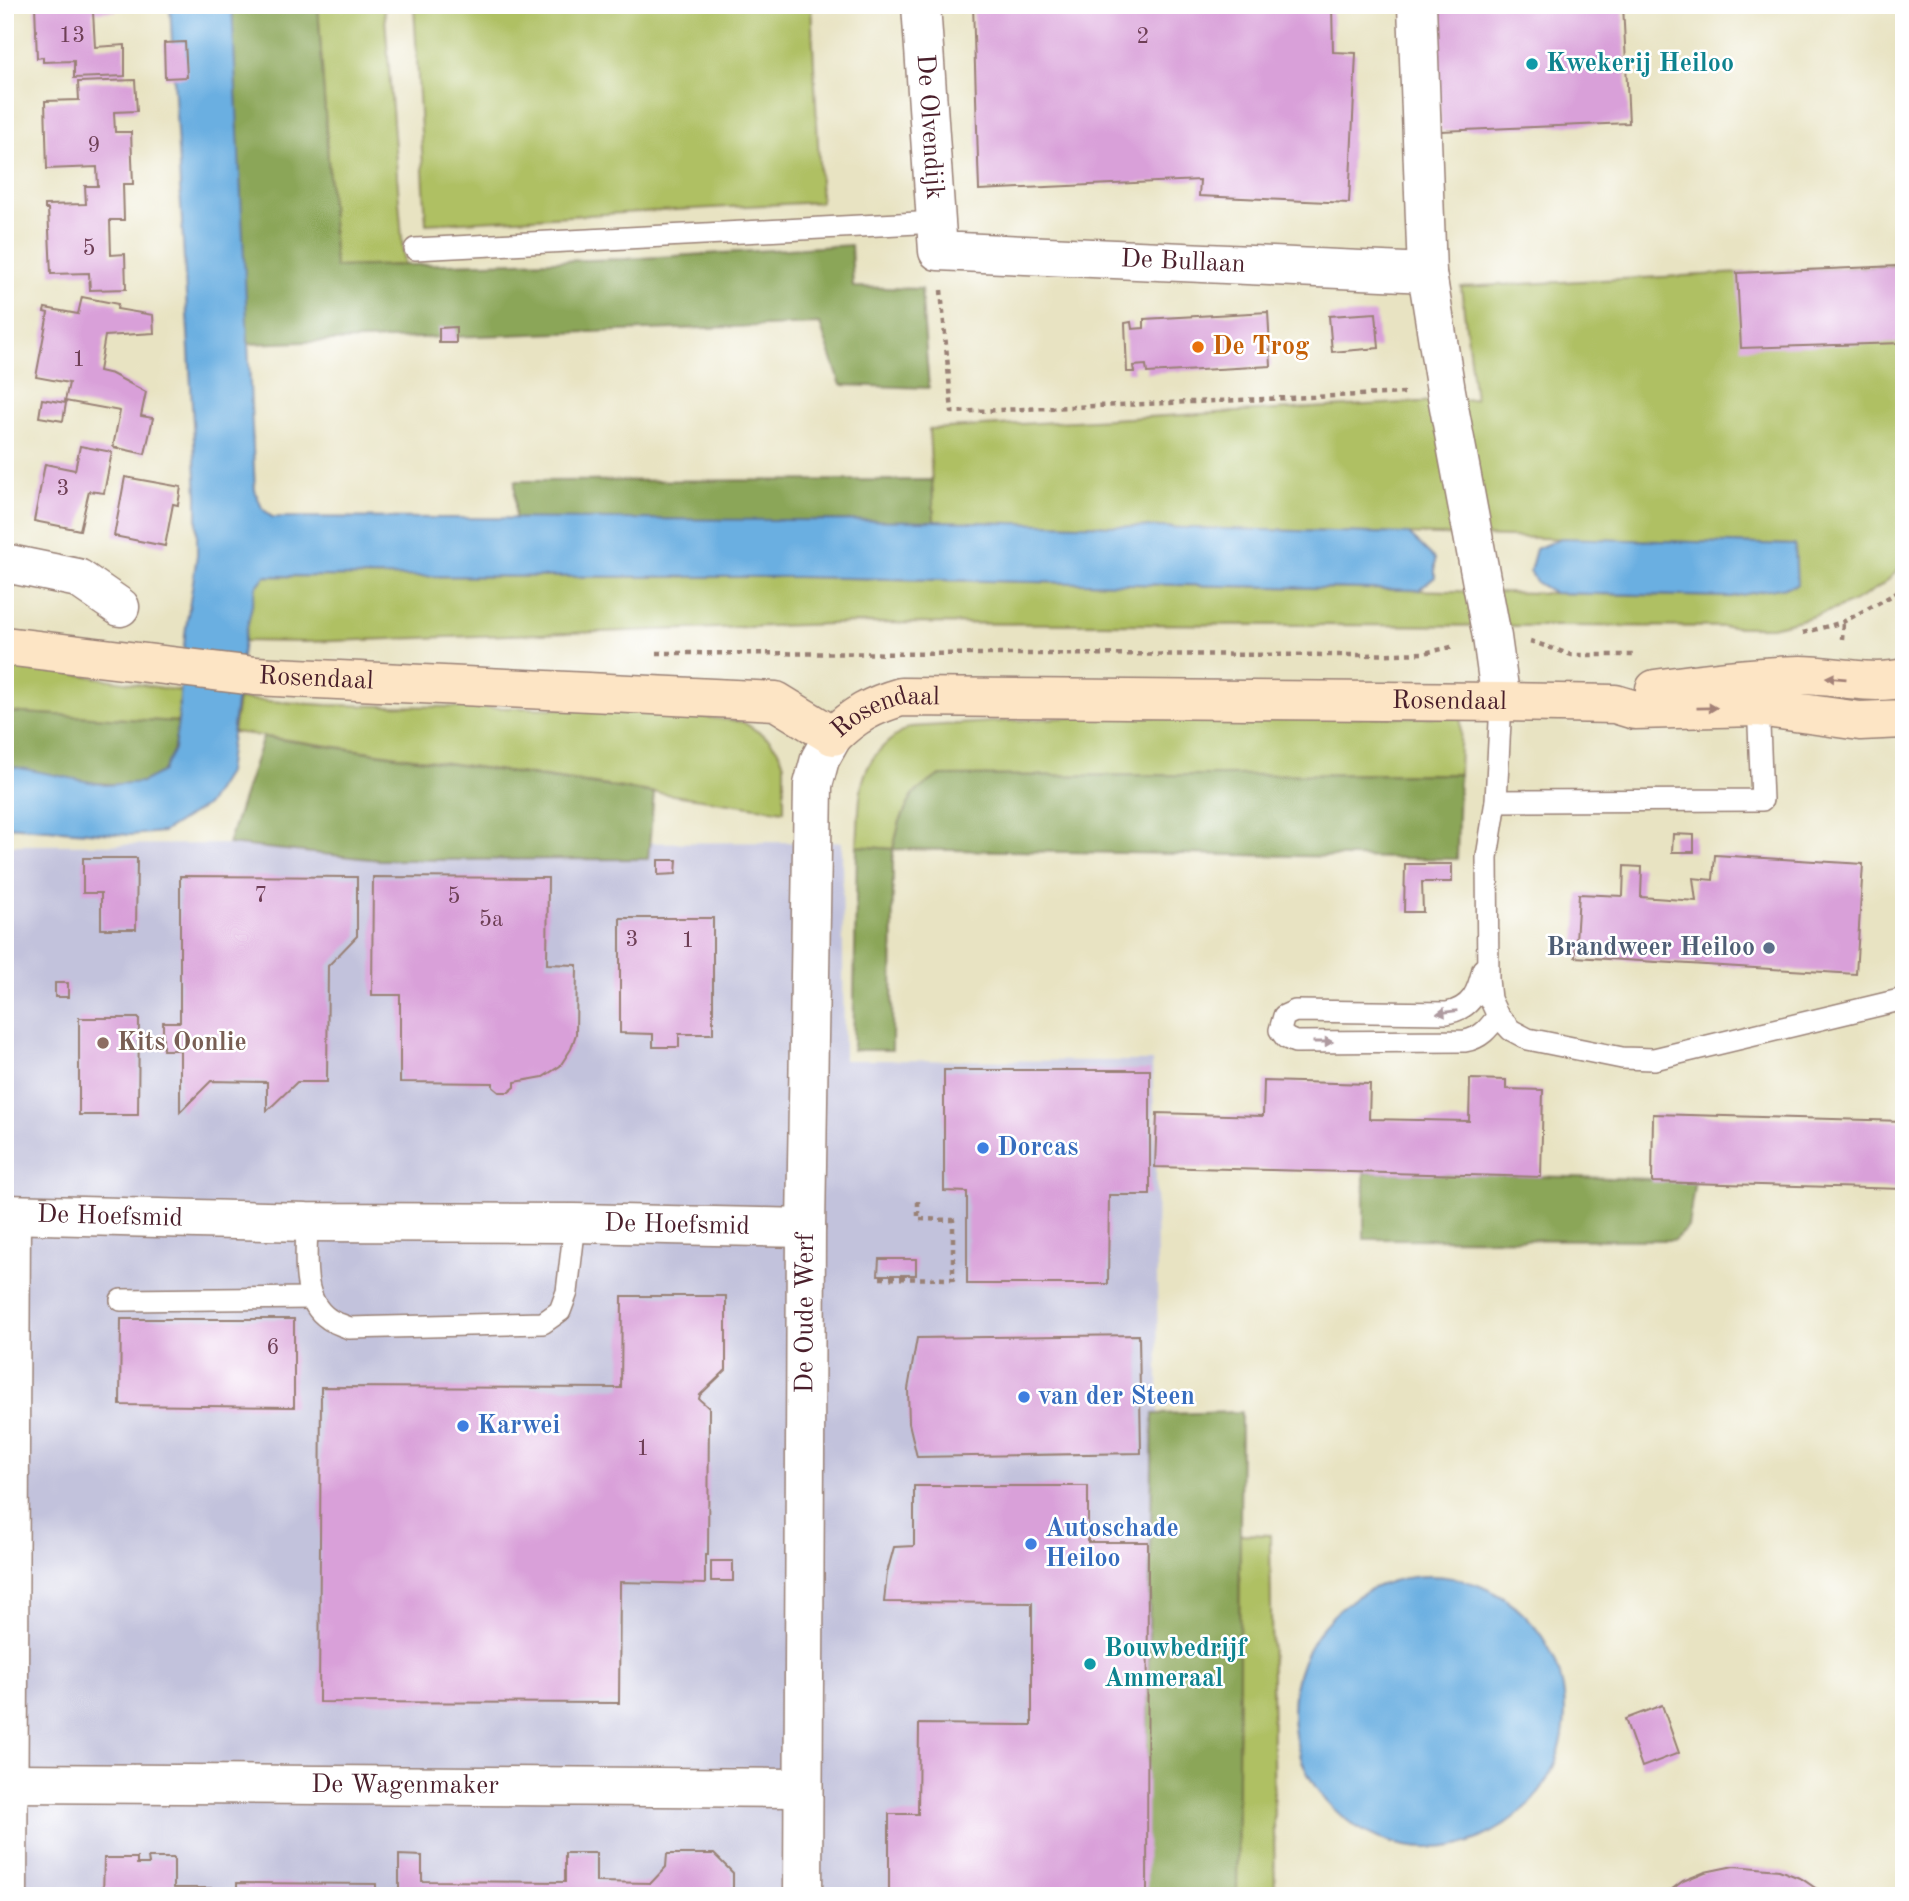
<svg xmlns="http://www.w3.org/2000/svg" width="1909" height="1901" viewBox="0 0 1909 1901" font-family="'Old Standard TT',serif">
<rect width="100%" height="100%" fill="#fff"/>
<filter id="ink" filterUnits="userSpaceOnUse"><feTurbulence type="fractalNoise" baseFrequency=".0143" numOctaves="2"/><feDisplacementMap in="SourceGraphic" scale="14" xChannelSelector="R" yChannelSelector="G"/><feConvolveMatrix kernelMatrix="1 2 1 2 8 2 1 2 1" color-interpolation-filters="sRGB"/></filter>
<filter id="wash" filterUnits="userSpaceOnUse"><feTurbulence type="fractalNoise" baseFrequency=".00686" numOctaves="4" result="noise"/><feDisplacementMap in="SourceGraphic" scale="28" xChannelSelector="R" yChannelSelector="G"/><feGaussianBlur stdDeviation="1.57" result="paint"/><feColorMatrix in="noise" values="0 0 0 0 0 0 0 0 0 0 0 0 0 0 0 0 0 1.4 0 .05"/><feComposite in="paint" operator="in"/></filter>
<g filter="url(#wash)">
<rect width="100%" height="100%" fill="#e8e3c2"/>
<!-- industrial -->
<polygon fill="#c2c2dc" points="842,842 844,1060 1152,1061 1156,1173 1163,1896 5,1896 5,845"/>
<!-- green -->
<g fill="#afc063" stroke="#7c7047" stroke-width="2">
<polygon points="318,5 384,5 404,265 335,267"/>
<polygon points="414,5 811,5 821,202 426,224"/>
<path d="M1904 265V563C1873 603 1818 616 1772 627L860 623 304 642 244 641 256 587 265 576 798 577 1730 597 1796 585 1795 545 934 521 929 429 1475 399 1461 287Z"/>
<polygon points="5,663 181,691 178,722 5,712"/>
<polygon points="238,699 327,705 649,710 743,722 769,739 778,750 784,764 784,811 233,732"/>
<path d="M1093 716 1461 717 1459 774 938 776 900 821 893 849 857 846C861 791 854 758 910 727Z"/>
<polygon points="1240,1534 1270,1535 1275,1896 1237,1896"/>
</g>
<!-- forest -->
<g fill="#8ba659" stroke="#6a6242" stroke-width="2">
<polygon points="232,5 318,5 335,267 625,259 851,245 853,287 921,289 929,388 841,385 820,324 247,344"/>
<polygon points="932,480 934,521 515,519 515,481"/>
<path d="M5 712 178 722C176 738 174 756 164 769 138 802 41 772 5 765Z"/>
<polygon points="263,737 654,793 648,859 380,860 228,844"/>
<polygon points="1459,774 1457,859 893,849 892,1050 853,1050 857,846 893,849 900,821 913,794 938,776"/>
<polygon points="1364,1172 1695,1180 1688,1227 1674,1240 1364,1239"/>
<polygon points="1241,1412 1237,1896 1144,1896 1153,1414"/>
</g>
<!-- water -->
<g fill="#6bafe1" stroke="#5a6786" stroke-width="2">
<polygon points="170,5 232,5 255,490 262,508 272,517 934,521 1409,534 1435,559 1435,577 1419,590 798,577 265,576 256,587 244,641 227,773 207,805 163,832 130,835 5,826 5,765 105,785 142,782 163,771 174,749 178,722 185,634 197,555 197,496"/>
<polygon points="1561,538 1795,545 1797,585 1730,597 1554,593 1536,582 1530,571 1536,549"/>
<circle cx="1429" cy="1712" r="136"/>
</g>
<g id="blocks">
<!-- building -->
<g fill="#d9a0d9">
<polygon points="35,5 123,5 116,11 93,12 95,47 125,45 125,76 74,78 74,61 43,62 43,57 37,58"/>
<polygon points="973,5 1332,5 1333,52 1356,53 1349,203 1199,196 1200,180 979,190"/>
<polygon points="1435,5 1623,5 1629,123 1441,131"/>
<polygon points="185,42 187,77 165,78 164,43"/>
<polygon points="135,80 137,111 114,112 115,132 131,132 133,184 123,184 124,220 110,220 111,255 125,254 126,289 90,290 89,273 51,274 48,209 45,209 45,205 86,204 85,186 98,186 97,167 47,169 45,101 79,100 78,82"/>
<polygon points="1898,266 1902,343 1741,348 1737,273"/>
<polygon points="82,297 118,304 117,309 153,315 154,333 105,336 99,371 112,374 146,392 141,416 153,418 145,454 113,447 120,411 65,401 69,383 36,377 48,313 44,312 45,308 78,314"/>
<polygon points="1268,312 1271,366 1147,373 1146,365 1133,366 1134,372 1127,372 1125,323 1131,322 1132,329 1144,328 1144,319"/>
<polygon points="1376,313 1379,348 1332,352 1329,316"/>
<polygon points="456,327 456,343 439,343 439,328"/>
<polygon points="42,399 66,403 63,421 39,417"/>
<polygon points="80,446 112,452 104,493 89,491 80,530 34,521 45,464 75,470"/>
<polygon points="125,477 181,487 178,505 173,504 165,546 114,536"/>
<polygon points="1673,834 1694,835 1694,852 1672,852"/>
<polygon points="1715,855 1863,864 1856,974 1575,957 1579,894 1623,896 1624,866 1642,867 1641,897 1696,901 1693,878 1713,880"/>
<polygon points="83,858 137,858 136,929 101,929 101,893 83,893"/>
<polygon points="658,860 677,860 676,874 658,875"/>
<polygon points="1405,864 1452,864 1452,882 1422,882 1423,912 1404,912"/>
<polygon points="180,876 357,877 357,936 328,966 327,1082 297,1082 267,1111 267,1082 211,1081 180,1112 180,1050 163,1050 163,1022 180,1022"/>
<polygon points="373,877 548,878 547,964 577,965 576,1034 571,1049 560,1066 543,1077 515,1082 515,1087 509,1092 499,1092 493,1087 493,1083 400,1082 400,995 372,995"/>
<polygon points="620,918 713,918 713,1034 679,1034 679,1047 653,1047 653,1034 620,1033"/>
<polygon points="1904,926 1904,949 1897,949 1897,927"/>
<rect x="55" y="983" width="13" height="14"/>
<polygon points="79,1018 139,1018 138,1115 79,1115"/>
<polygon points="944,1070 1150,1070 1150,1195 1109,1195 1108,1284 967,1284 967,1192 944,1191"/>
<polygon points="1470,1079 1506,1080 1506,1089 1543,1090 1541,1177 1155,1167 1157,1113 1263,1116 1264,1081 1370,1084 1369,1119 1469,1121"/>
<polygon points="1653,1114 1904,1121 1904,1189 1652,1182"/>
<polygon points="879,1259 916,1259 916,1275 878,1275"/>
<polygon points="622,1296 726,1296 726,1370 700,1395 699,1399 709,1408 708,1555 705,1555 705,1584 620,1582 619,1703 319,1702 321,1387 621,1388"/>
<polygon points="121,1319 294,1319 294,1407 120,1405"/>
<polygon points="1139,1335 1141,1453 917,1457 909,1423 908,1389 917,1338"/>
<polygon points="914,1486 1088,1486 1088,1542 1148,1542 1147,1896 889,1896 889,1814 918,1814 919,1724 1032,1725 1032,1603 884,1602 887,1573 894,1547 914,1546"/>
<rect x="711" y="1561" width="22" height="20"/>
<polygon points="1662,1705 1679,1753 1642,1767 1625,1719"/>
<polygon points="565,1853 596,1853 596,1882 651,1883 666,1867 667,1854 714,1854 733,1873 733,1896 399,1896 399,1855 422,1856 422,1881 565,1882"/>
<polygon points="104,1858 137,1858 137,1864 149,1864 148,1858 174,1858 174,1888 220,1888 220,1896 103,1896"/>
<polygon points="1734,1866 1779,1870 1802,1879 1827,1896 1663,1896 1683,1881 1705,1872"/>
<polygon points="237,1883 376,1884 376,1896 237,1896"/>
</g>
</g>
</g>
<g filter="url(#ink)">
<use href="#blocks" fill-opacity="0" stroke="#998176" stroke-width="2"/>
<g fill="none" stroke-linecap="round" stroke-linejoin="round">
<!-- lane casing -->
<g stroke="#998176" stroke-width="24">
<g id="lane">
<polyline points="415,249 937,222"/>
<polyline points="1501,702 1496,801 1487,857 1488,979 1490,999 1498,1016 1511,1030 1528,1039 1622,1058 1654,1059 1904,999"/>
<polyline points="1496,801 1762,800 1758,701"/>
<path d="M1483 969C1478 992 1472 1008 1447 1013L1295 1011 1284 1016 1280 1030 1286 1038 1295 1042 1465 1041C1481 1038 1488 1029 1498 1016"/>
<path d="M307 1222C307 1252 299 1300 329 1319 334 1323 343 1325 349 1328L543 1323 560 1311 567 1292 575 1223"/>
<polyline points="121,1300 311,1298"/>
</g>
</g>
<!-- street casing -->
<g stroke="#998176" stroke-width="41">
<g id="street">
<path id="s1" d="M921 5 938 251 1427 273"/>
<polyline points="1417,5 1427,273 1446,391 1492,637 1501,702"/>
<polyline points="5,563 78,578 120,607"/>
<path id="s2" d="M5 1214 307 1222 575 1223 806 1228"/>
<path id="s3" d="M8 1783 803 1788"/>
<polyline points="8,1896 11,1214"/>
<path id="s4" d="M803 1896 806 1228 813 785 820 759 833 736"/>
</g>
</g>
<!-- secondary casing -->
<g stroke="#998176" stroke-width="41">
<g id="secondary">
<path id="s5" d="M5 646 255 676 776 701 833 736C854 715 873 705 901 697L1501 702 1615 704 1635 710 1758 707 1860 721 1904 719"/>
<path d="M1655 689C1703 682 1752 676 1801 675 1835 675 1870 686 1904 678"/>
</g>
</g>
<!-- path -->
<g stroke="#998176" stroke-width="4.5" stroke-dasharray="5 5" stroke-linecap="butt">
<polyline points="941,290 952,412 1407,393"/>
<polyline points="1803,633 1843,622 1904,589"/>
<polyline points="1842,639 1843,622"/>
<polyline points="1530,641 1572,655 1635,655"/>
<polyline points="657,653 1364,655 1424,653 1456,646"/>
<polyline points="880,1278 953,1279 953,1220 918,1219 918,1197"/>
</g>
<!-- lane -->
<use href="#lane" stroke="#fff" stroke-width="21"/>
<!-- street -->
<use href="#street" stroke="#fff" stroke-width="38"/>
<!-- secondary -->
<use href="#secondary" stroke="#fde5c5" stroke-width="38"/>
</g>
<!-- one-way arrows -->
<defs><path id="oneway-solid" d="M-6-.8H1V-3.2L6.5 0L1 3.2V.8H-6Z" transform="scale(1.75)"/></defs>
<g fill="#a48278">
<use href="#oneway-solid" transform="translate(1836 678) rotate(-175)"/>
<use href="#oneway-solid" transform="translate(1707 708) rotate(-1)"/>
</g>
<g fill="#ae9aa0">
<use href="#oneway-solid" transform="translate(1447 1012) rotate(173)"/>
<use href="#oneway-solid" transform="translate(1323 1042)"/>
</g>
</g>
<!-- markers -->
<g fill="#0f9aa8" stroke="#fff" stroke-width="2.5">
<circle cx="1532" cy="64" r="7"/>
<circle cx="1090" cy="1664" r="7"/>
</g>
<circle fill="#e8710a" stroke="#fff" stroke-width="2.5" cx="1198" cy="347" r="7"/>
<circle fill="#5c6f8a" stroke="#fff" stroke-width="2.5" cx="1769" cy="948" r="7"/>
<circle fill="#8d6e63" stroke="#fff" stroke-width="2.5" cx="103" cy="1043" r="7"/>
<g fill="#3f7fe0" stroke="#fff" stroke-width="2.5">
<circle cx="983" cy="1148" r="7"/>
<circle cx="1024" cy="1397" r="7"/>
<circle cx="463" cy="1426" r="7"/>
<circle cx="1031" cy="1544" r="7"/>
</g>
<g text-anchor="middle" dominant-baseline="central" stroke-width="5" stroke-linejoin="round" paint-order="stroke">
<!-- number labels -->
<g font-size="23" fill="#6e3f56">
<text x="72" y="35">13</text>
<text x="1143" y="36">2</text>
<text x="94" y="145">9</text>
<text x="89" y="248">5</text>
<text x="79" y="359">1</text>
<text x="63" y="488">3</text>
<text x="261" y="895">7</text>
<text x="454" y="896">5</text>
<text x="491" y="919">5a</text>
<text x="632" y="939">3</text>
<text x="688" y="940">1</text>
<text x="273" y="1347">6</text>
<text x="643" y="1448">1</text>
</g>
<!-- culture labels -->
<g font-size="26" font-weight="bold" fill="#0d838f" stroke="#fff" text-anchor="start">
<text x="1546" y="64">Kwekerij Heiloo</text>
<text x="1104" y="1649">Bouwbedrijf<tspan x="1104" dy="30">Ammeraal</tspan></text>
</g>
<!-- street labels -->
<g font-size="26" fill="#4a1f2b" stroke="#fff">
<text stroke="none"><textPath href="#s1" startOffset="122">De Olvendijk</textPath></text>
<text stroke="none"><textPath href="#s1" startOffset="492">De Bullaan</textPath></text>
<text stroke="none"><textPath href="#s5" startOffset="313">Rosendaal</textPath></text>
<text stroke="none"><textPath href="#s5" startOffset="1468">Rosendaal</textPath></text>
<text stroke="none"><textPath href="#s5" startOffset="901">Rosendaal</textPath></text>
<text stroke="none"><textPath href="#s2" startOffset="105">De Hoefsmid</textPath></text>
<text stroke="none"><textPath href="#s2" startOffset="672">De Hoefsmid</textPath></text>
<text stroke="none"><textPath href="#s4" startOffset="583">De Oude Werf</textPath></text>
<text stroke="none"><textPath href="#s3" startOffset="397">De Wagenmaker</textPath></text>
</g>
<!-- food labels -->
<g font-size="26" font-weight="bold" fill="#c56008" stroke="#fff" text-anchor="start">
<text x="1212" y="347">De Trog</text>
</g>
<!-- service labels -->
<g font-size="26" font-weight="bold" fill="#4e5e75" stroke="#fff" text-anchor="end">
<text x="1755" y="948">Brandweer Heiloo</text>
</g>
<!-- education labels -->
<g font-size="26" font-weight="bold" fill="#785e54" stroke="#fff" text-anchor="start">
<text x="117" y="1043">Kits Oonlie</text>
</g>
<!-- shop labels -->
<g font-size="26" font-weight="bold" fill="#366cbe" stroke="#fff" text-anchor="start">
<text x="997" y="1148">Dorcas</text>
<text x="1038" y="1397">van der Steen</text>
<text x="477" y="1426">Karwei</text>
<text x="1045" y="1529">Autoschade<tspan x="1045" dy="30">Heiloo</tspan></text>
</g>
</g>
<!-- margin -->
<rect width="1909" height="1901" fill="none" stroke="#fff" stroke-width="28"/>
</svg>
